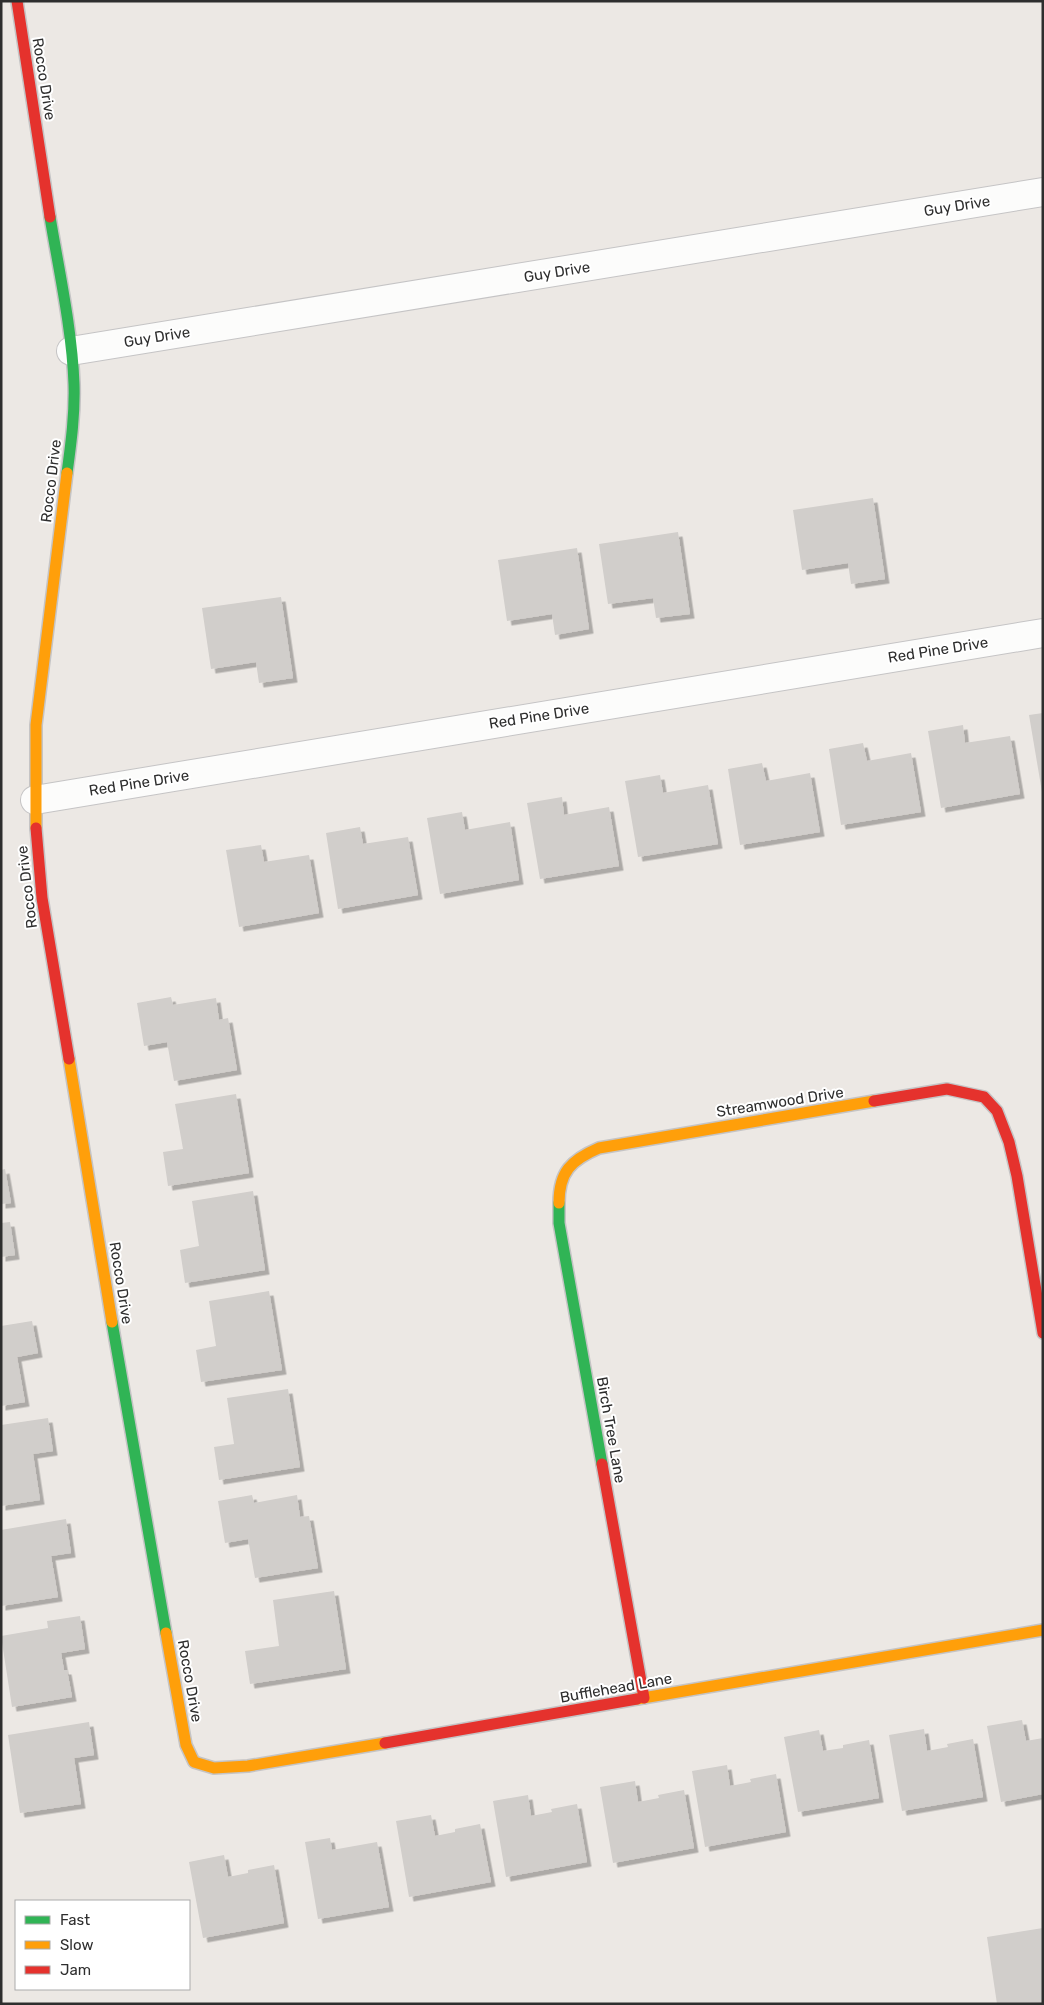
<svg xmlns="http://www.w3.org/2000/svg" width="1044" height="2005" viewBox="0 0 1044 2005" font-family="Rubik,sans-serif">
<defs>
<filter id="shadow"><feDropShadow dx="4.5" dy="4.5" stdDeviation="0" flood-color="#0004"/></filter>
</defs>
<rect width="100%" height="100%" fill="#ece8e4"/>
<!-- building -->
<g fill="#d1cecb" filter="url(#shadow)">
<polygon points="873,498 885,579 851,584 848,563 802,570 793,510"/>
<polygon points="678,532 690,614 656,618 653,598 608,604 599,544"/>
<polygon points="577,548 589,629 555,635 552,614 507,621 498,560"/>
<polygon points="281,597 293,678 259,683 256,662 211,669 202,608"/>
<polygon points="1043,713 1043,792 1042,792 1029,715"/>
<polygon points="963,725 965,743 1010,736 1020,794 941,808 928,731"/>
<polygon points="863,743 867,761 911,753 921,812 841,825 829,749"/>
<polygon points="762,763 766,781 810,773 820,832 740,845 728,769"/>
<polygon points="660,775 663,793 708,785 718,844 638,857 625,781"/>
<polygon points="562,797 564,815 609,807 619,866 540,879 527,803"/>
<polygon points="462,812 465,830 510,822 519,880 440,894 427,818"/>
<polygon points="360,827 363,844 408,837 418,895 338,909 326,833"/>
<polygon points="261,845 264,862 309,855 319,913 239,927 226,850"/>
<polygon points="171,997 173,1005 216,998 219,1020 228,1018 237,1070 174,1081 167,1042 144,1046 137,1003"/>
<polygon points="236,1094 249,1173 168,1186 163,1152 183,1149 175,1104"/>
<polygon points="5,1169 11,1203 1,1204 1,1170"/>
<polygon points="253,1191 265,1270 185,1283 180,1250 199,1246 192,1201"/>
<polygon points="10,1222 15,1255 1,1257 1,1223"/>
<polygon points="269,1291 282,1370 201,1382 196,1350 216,1346 209,1301"/>
<polygon points="32,1321 38,1353 17,1357 25,1402 1,1406 1,1326"/>
<polygon points="288,1389 300,1467 219,1480 214,1447 234,1444 227,1398"/>
<polygon points="48,1418 53,1451 33,1454 40,1500 1,1506 1,1425"/>
<polygon points="252,1495 254,1503 297,1495 300,1517 309,1516 318,1568 255,1578 248,1539 225,1543 218,1501"/>
<polygon points="66,1519 71,1553 51,1556 58,1597 1,1606 1,1530"/>
<polygon points="334,1591 346,1669 250,1684 245,1651 279,1646 273,1600"/>
<polygon points="80,1616 85,1649 61,1653 64,1670 67,1670 72,1697 12,1707 1,1636 48,1628 47,1621"/>
<polygon points="1022,1720 1026,1741 1043,1738 1043,1794 1001,1802 987,1726"/>
<polygon points="89,1722 94,1755 74,1758 81,1804 20,1813 8,1735"/>
<polygon points="924,1729 927,1751 948,1747 947,1744 973,1739 983,1797 902,1811 889,1735"/>
<polygon points="819,1730 823,1751 843,1748 843,1745 869,1740 879,1798 798,1812 784,1737"/>
<polygon points="727,1765 730,1786 751,1782 750,1779 776,1774 786,1832 705,1847 692,1771"/>
<polygon points="635,1781 638,1802 659,1798 658,1795 684,1790 694,1848 613,1863 600,1787"/>
<polygon points="528,1795 531,1816 552,1812 551,1809 577,1804 587,1862 506,1877 493,1801"/>
<polygon points="431,1815 435,1836 455,1832 455,1829 480,1824 491,1882 409,1897 396,1821"/>
<polygon points="330,1838 332,1850 377,1842 389,1907 318,1919 305,1842"/>
<polygon points="224,1855 228,1877 248,1873 248,1870 274,1865 284,1923 203,1938 189,1862"/>
<polygon points="1043,1928 1043,2002 997,2004 987,1937"/>
</g>
<g fill="none" stroke-linecap="round" stroke-linejoin="round">
<!-- street casing -->
<g stroke="#c5c4c5" stroke-width="30">
<g id="street">
<polyline points="71,351 1043,192"/>
<polyline points="35,800 1043,633"/>
</g>
</g>
<!-- fast casing -->
<g stroke="#c5c4c5" stroke-width="14">
<g id="fast">
<path d="M50 217C59 271 72 329 74 384 75 414 71 443 67 473"/>
<polyline points="559,1203 559,1223 602,1464"/>
<polyline points="112,1322 166,1633"/>
</g>
</g>
<!-- slow casing -->
<g stroke="#c5c4c5" stroke-width="14">
<g id="slow">
<polyline points="36,828 36,725 67,473"/>
<polyline points="69,1059 112,1322"/>
<path d="M559 1203C559 1172 571 1160 599 1148L874 1101"/>
<polyline points="166,1633 186,1745 194,1762 214,1768 248,1766 385,1743"/>
<polyline points="637,1699 1043,1630"/>
</g>
</g>
<!-- jam casing -->
<g stroke="#c5c4c5" stroke-width="14">
<g id="jam">
<polyline points="17,1 50,217"/>
<polyline points="36,828 42,898 69,1059"/>
<polyline points="874,1101 947,1089 984,1097 997,1111 1009,1142 1017,1176 1043,1333"/>
<polyline points="602,1464 644,1698"/>
<polyline points="385,1743 637,1699"/>
</g>
</g>
<!-- street -->
<use href="#street" stroke="#fcfcfb" stroke-width="28"/>
<!-- fast -->
<use href="#fast" stroke="#30b455" stroke-width="11"/>
<!-- slow -->
<use href="#slow" stroke="#ff9f0a" stroke-width="11"/>
<!-- jam -->
<use href="#jam" stroke="#e5322d" stroke-width="11"/>
</g>
<g text-anchor="middle" dominant-baseline="central" stroke-width="4" stroke-linejoin="round" paint-order="stroke">
<!-- street labels -->
<g font-size="15" fill="#2e2e2e" stroke="#fff">
<text transform="translate(44 79) rotate(81)">Rocco Drive</text>
<text transform="translate(957 206) rotate(-9)">Guy Drive</text>
<text transform="translate(557 272) rotate(-9)">Guy Drive</text>
<text transform="translate(157 337) rotate(-9)">Guy Drive</text>
<text transform="translate(51 481) rotate(-83)">Rocco Drive</text>
<text transform="translate(938 650) rotate(-9)">Red Pine Drive</text>
<text transform="translate(539 716) rotate(-9)">Red Pine Drive</text>
<text transform="translate(139 783) rotate(-9)">Red Pine Drive</text>
<text transform="translate(27 887) rotate(-97)">Rocco Drive</text>
<text transform="translate(780 1102) rotate(-9)">Streamwood Drive</text>
<text transform="translate(121 1283) rotate(81)">Rocco Drive</text>
<text transform="translate(611 1430) rotate(80)">Birch Tree Lane</text>
<text transform="translate(190 1681) rotate(80)">Rocco Drive</text>
<text transform="translate(616 1688) rotate(-10)">Bufflehead Lane</text>
</g>
</g>
<!-- border -->
<rect width="1044" height="2005" fill="none" stroke="#2e2e2e" stroke-width="5"/>
<!-- legend -->
<rect x="15" y="1900" width="175" height="90" fill="#ffffff" stroke="#ababab"/>
<rect x="25" y="1916" width="25" height="8" fill="#30b455" stroke="#ababab"/>
<text x="60" y="1925" font-size="15" fill="#2e2e2e">Fast</text>
<rect x="25" y="1941" width="25" height="8" fill="#ff9f0a" stroke="#ababab"/>
<text x="60" y="1950" font-size="15" fill="#2e2e2e">Slow</text>
<rect x="25" y="1966" width="25" height="8" fill="#e5322d" stroke="#ababab"/>
<text x="60" y="1975" font-size="15" fill="#2e2e2e">Jam</text>
</svg>
